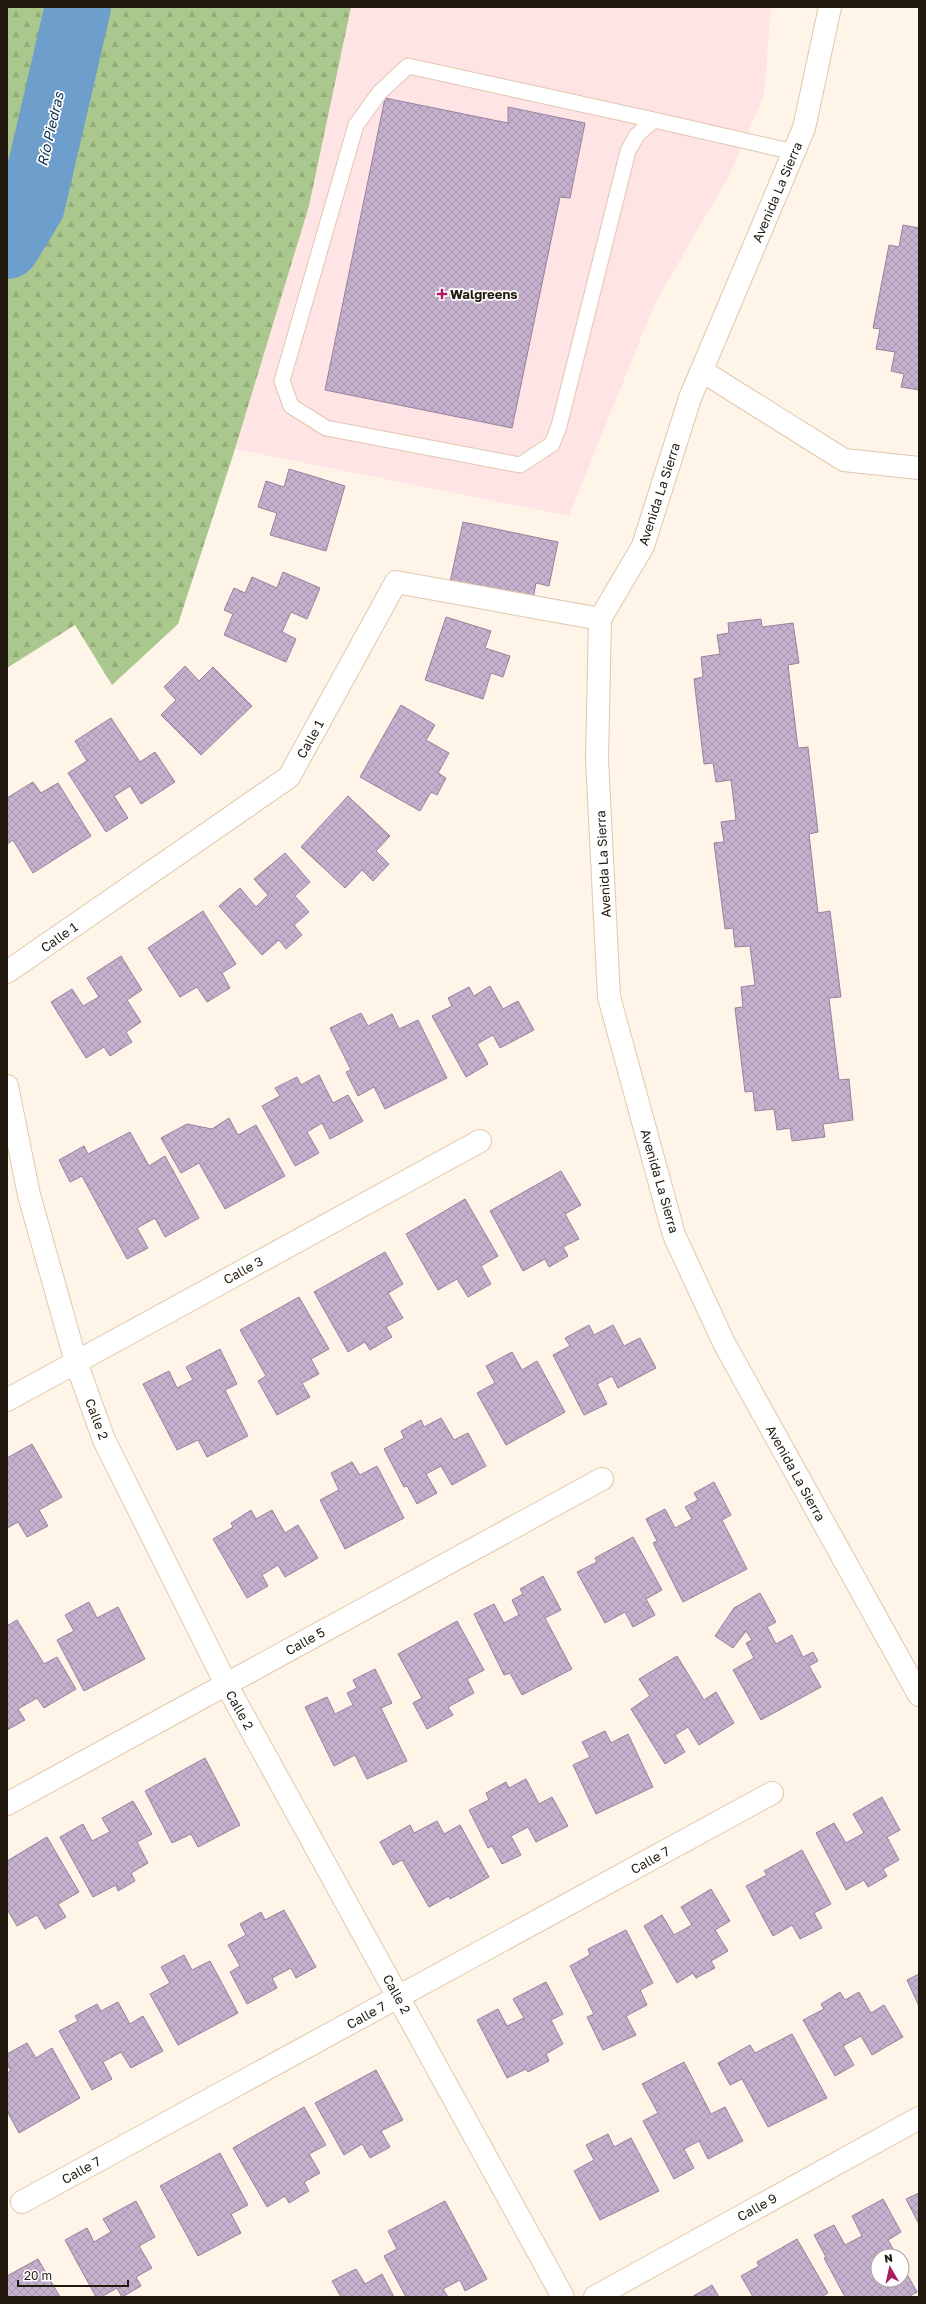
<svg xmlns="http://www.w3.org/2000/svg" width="926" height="2304" viewBox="0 0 926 2304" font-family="'Golos Text',sans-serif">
<defs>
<pattern id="forest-firs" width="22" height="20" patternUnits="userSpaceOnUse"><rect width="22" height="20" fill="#aac88e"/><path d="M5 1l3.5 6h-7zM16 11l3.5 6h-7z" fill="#92ab79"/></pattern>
<pattern id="building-cross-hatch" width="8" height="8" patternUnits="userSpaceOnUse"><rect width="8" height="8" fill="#c5b0cd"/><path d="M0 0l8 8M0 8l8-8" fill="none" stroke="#a997af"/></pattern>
</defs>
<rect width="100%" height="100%" fill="#fef4e8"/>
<!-- commercial -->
<polygon fill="#ffe4e6" points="351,7 771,7 764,96 729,176 655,303 569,516 235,449 309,206"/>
<!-- forest -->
<polygon fill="url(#forest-firs)" points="7,7 351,7 309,206 235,449 178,624 112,685 75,625 7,668"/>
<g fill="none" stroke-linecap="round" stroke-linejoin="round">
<!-- river -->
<polyline stroke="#6e9ecc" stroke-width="66" points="7,246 32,205 78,7"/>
</g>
<!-- building -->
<g fill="url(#building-cross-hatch)" stroke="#96829e">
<polygon points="385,98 508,123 508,107 585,123 570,198 560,197 512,428 325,390"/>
<polygon points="903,225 919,228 919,390 901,387 904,374 891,371 895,352 876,349 880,329 873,328 889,245 899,247"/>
<polygon points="289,469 345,486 326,551 270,535 277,513 258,507 266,481 284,487"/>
<polygon points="463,522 558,542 549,586 536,583 533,599 450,582"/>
<polygon points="283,572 320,588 307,619 291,612 282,632 296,639 286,662 224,635 233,614 224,610 234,588 245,593 252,577 277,588"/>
<polygon points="446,617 491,631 485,648 510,656 503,677 491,673 483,699 425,680"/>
<polygon points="761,619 762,627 793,623 799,663 788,665 798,748 808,747 818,832 809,834 818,913 830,911 841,997 829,998 839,1080 849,1079 853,1120 823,1124 825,1137 792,1141 790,1128 777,1130 774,1109 755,1111 753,1091 745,1092 735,1008 743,1007 741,987 755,985 750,946 735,947 733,928 725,929 714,843 724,842 721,822 736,820 731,780 716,782 713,763 704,764 694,679 703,677 701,657 720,654 717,635 729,633 728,623"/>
<polygon points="185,666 199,681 213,667 252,706 201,755 161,715 176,700 164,687"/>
<polygon points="401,705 435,725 426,740 449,753 438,773 446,778 437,795 431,792 420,811 360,777"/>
<polygon points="111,718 140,762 155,752 175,782 141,804 130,786 114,796 128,818 106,832 68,773 87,761 75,741"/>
<polygon points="33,782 41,793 58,783 91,836 33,873 13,840 7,844 7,798"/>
<polygon points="348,796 390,836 376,851 389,864 373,881 362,870 345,888 301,847"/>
<polygon points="285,853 310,882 295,896 309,912 294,925 302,935 286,949 279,940 262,955 219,906 240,888 256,907 268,895 254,879"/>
<polygon points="203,911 236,964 222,973 230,988 207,1002 197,987 180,997 148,948"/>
<polygon points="121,956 142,990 127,1000 141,1022 126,1032 132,1042 110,1056 104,1047 86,1058 51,1002 72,989 83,1006 99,997 87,978"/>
<polygon points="490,986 503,1009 518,1001 534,1030 500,1048 493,1035 477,1044 488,1064 466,1077 432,1016 452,1006 448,998 469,987 474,996"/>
<polygon points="361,1013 368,1026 392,1014 399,1029 418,1020 447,1078 385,1109 374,1087 358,1096 346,1072 351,1070 330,1028"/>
<polygon points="319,1075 333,1103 348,1095 363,1121 330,1139 322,1123 307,1132 319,1153 295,1166 262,1106 280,1096 275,1088 297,1077 301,1085"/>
<polygon points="229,1118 238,1135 256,1125 285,1176 225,1209 199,1163 181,1173 161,1138 187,1124 212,1129"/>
<polygon points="130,1132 149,1166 165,1156 199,1218 165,1237 155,1218 137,1228 148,1248 127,1259 82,1176 70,1182 59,1160 84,1146 88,1154"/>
<polygon points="561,1171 581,1205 565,1214 579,1239 563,1247 568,1256 549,1267 545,1259 523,1271 490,1211"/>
<polygon points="465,1199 498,1256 481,1266 491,1284 468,1297 457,1279 438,1290 406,1234"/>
<polygon points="385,1252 403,1284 388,1293 403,1318 386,1327 392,1337 370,1350 365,1342 348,1352 314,1292"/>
<polygon points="299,1297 329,1349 311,1359 319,1374 302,1383 310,1397 277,1415 258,1381 266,1376 240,1330"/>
<polygon points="589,1325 594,1335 613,1325 624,1346 640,1338 656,1368 618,1388 612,1376 597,1384 607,1404 584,1415 553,1355 570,1346 565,1338"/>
<polygon points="220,1349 237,1384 225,1390 248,1436 207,1457 198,1440 177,1450 143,1384 169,1371 177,1388 193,1380 186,1367"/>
<polygon points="512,1352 522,1370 537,1361 565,1412 506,1445 477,1393 495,1383 486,1366"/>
<polygon points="441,1418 454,1440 468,1433 486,1466 452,1485 441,1466 426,1474 437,1493 417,1504 407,1486 404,1487 384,1449 404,1438 401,1431 421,1420 424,1427"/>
<polygon points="32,1444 62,1497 39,1510 48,1526 27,1537 18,1522 7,1528 7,1458"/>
<polygon points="352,1462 360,1475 377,1466 404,1518 345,1549 320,1500 339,1490 331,1473"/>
<polygon points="714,1482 731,1515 722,1520 747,1569 683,1602 653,1543 657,1541 646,1519 665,1509 675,1528 692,1519 685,1507 698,1500 694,1493"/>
<polygon points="251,1510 256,1519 272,1510 285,1533 298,1525 318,1558 285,1577 278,1565 262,1575 268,1586 247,1598 213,1539 233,1527 231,1523"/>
<polygon points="633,1537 662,1590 646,1599 655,1615 633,1627 625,1612 605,1623 577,1572 597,1562 595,1558"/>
<polygon points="543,1576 561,1610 545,1618 572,1669 522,1695 510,1673 504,1675 474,1614 494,1604 504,1623 519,1615 512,1600 523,1594 520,1589"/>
<polygon points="760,1593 776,1622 767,1627 776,1644 792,1635 803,1657 813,1652 818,1661 809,1666 821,1687 761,1720 733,1670 754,1658 746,1643 752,1640 746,1631 733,1648 715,1636 734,1608"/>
<polygon points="89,1602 97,1618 118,1607 145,1659 84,1691 57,1640 74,1631 65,1615"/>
<polygon points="17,1620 44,1664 57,1657 76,1689 44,1708 37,1698 18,1709 25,1720 7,1730 7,1626"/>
<polygon points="457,1621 484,1670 467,1679 474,1693 448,1707 453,1715 427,1729 413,1703 422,1698 398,1654"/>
<polygon points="677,1656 704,1700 716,1692 734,1723 699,1745 688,1727 675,1735 685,1752 665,1764 631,1709 650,1696 639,1679"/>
<polygon points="375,1669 392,1703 381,1708 407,1761 367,1779 355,1755 334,1766 305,1707 327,1697 335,1714 353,1705 347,1693 357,1688 353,1680"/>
<polygon points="605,1731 611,1743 628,1734 653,1787 596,1814 573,1765 590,1757 582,1742"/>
<polygon points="205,1758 240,1825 198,1847 191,1834 172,1843 145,1791"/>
<polygon points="526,1779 539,1804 552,1797 568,1826 536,1842 528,1827 511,1836 521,1855 502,1864 492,1846 488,1848 469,1810 489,1800 486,1793 506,1782 509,1788"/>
<polygon points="882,1797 900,1830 887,1837 899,1860 883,1869 887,1876 868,1887 864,1880 846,1890 816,1833 834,1823 846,1843 864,1833 853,1814"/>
<polygon points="133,1801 152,1834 137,1842 148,1863 131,1873 135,1881 118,1891 116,1885 93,1897 60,1837 83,1824 92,1841 110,1832 102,1818"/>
<polygon points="437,1821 444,1834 460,1825 489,1877 450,1899 449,1896 429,1907 402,1860 393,1865 380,1842 410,1825 414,1833"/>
<polygon points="47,1837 79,1892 58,1904 66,1917 45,1929 37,1915 17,1926 7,1909 7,1861"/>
<polygon points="802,1850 831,1904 814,1913 822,1928 800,1939 792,1925 773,1936 746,1886 767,1875 764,1871"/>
<polygon points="711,1889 730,1921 715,1930 728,1951 711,1961 715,1968 696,1978 693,1973 677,1983 644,1926 662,1915 674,1935 692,1925 681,1907"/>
<polygon points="284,1910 316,1967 296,1978 291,1968 272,1978 277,1988 247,2004 230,1972 240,1966 228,1945 246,1935 240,1924 261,1912 265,1920"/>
<polygon points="626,1930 653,1983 640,1990 647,2005 626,2016 636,2035 603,2050 587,2017 594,2014 570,1966 590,1955 588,1949"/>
<polygon points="184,1955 192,1970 210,1961 238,2013 178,2045 150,1994 170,1983 161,1967"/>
<polygon points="919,1974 919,2006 907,1980"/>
<polygon points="546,1982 563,2014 551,2020 563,2044 546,2054 549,2061 528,2072 526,2069 507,2078 477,2020 498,2009 507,2026 524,2018 513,1999"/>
<polygon points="840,1992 845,2000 859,1992 871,2013 884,2005 903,2037 872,2055 861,2036 843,2046 854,2065 835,2076 803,2020 824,2009 821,2004"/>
<polygon points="118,2002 130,2024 143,2016 163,2051 131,2068 121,2052 103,2062 112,2079 92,2090 59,2031 78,2021 75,2016 97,2004 101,2011"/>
<polygon points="792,2034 827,2098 768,2127 742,2079 730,2085 718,2063 750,2045 755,2053"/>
<polygon points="27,2043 36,2058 52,2048 80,2098 19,2133 7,2111 7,2073 11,2071 7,2064 7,2054"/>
<polygon points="684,2062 711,2114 725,2107 743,2141 708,2159 699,2141 684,2149 694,2168 674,2179 643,2121 658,2113 642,2084"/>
<polygon points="376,2070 403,2120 381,2131 390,2147 370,2158 362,2144 344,2155 315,2103"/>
<polygon points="304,2107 326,2145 309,2154 320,2173 304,2182 309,2191 289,2203 285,2196 267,2207 233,2148"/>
<polygon points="608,2134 614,2147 631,2138 659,2191 600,2220 574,2171 594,2160 586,2145"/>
<polygon points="220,2153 248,2205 231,2214 241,2233 198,2256 160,2186"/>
<polygon points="919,2193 919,2224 906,2199"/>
<polygon points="883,2199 901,2232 888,2240 897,2256 878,2256 878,2280 902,2280 902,2265 917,2292 908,2297 845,2297 824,2258 826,2257 814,2235 834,2225 845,2245 862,2236 852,2216"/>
<polygon points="136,2201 155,2237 139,2246 152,2268 136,2277 141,2286 122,2297 117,2288 101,2297 96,2297 65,2240 87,2228 94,2242 111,2232 103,2219"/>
<polygon points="445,2201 487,2279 465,2291 460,2280 443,2289 448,2297 406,2297 384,2256 397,2249 388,2231"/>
<polygon points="797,2239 828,2293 821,2297 753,2297 741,2276 759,2266 757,2262"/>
<polygon points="38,2259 60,2297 7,2297 7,2276"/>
<polygon points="356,2269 365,2284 382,2274 394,2297 341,2297 332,2281"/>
<polygon points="712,2285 719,2297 692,2297"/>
</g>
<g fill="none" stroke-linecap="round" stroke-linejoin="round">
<!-- lane casing -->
<g stroke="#e0c7ac" stroke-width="17">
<polyline id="lane" points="654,120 408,66 380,92 356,125 282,381 291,406 326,428 520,465 552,444 559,426 628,151 637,135 654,120 794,152"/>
</g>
<!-- street casing -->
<g stroke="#e0c7ac" stroke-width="24">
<g id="street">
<polyline points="830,7 804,128 690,398 643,546 600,619 597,759 609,997 674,1235 724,1343 919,1695"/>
<polyline points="702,371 844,460 919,468"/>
<polyline points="7,972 289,777 396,582 600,619"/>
<polyline points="7,1086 29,1195 76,1362 104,1440 226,1684 563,2297"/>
<polyline points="7,1400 480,1141"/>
<polyline points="7,1804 602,1479"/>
<polyline points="22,2202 772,1793"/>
<polyline points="595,2297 919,2118"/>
</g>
</g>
<!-- lane -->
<use href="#lane" stroke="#fff" stroke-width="15"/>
<!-- street -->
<use href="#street" stroke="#fff" stroke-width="22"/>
</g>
<!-- markers -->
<path fill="#a81d60" stroke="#fff" stroke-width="1.5" d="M440 288h4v4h4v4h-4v4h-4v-4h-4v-4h4z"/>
<g text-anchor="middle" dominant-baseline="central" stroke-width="3.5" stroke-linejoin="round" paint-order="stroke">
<!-- street labels -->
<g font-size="13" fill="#221a0f" stroke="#fff">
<text transform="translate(777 192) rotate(-67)">Avenida La Sierra</text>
<text transform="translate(659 494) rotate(-72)">Avenida La Sierra</text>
<text transform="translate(310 739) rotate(-61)">Calle 1</text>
<text transform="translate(603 864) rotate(-93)">Avenida La Sierra</text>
<text transform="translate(59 937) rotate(-35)">Calle 1</text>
<text transform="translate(660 1181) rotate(74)">Avenida La Sierra</text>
<text transform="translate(243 1270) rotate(-29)">Calle 3</text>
<text transform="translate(97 1419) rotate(69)">Calle 2</text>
<text transform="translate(796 1473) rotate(61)">Avenida La Sierra</text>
<text transform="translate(305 1641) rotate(-29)">Calle 5</text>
<text transform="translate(240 1710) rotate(61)">Calle 2</text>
<text transform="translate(650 1860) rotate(-29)">Calle 7</text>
<text transform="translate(397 1994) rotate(61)">Calle 2</text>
<text transform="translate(366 2015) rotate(-29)">Calle 7</text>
<text transform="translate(81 2170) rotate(-29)">Calle 7</text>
<text transform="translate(757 2207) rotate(-29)">Calle 9</text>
</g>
<!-- poi labels -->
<g font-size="13" font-weight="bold" fill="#221a0f" stroke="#fff" text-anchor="start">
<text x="450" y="294">Walgreens</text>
</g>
<!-- water labels -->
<g font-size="14" font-style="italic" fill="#0c3150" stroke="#fff">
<text transform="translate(50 129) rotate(-77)">Río Piedras</text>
</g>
</g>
<!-- border -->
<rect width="926" height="2304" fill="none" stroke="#221a0f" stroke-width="16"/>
<!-- north arrow -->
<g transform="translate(890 2268) rotate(351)"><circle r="19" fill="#ffffff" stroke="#a7a39f"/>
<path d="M0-3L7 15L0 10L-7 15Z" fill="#a81d60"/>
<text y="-6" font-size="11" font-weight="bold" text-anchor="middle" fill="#221a0f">N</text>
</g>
<!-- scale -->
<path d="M18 2280v6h110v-6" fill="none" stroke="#221a0f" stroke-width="2"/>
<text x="24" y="2280" font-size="12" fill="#221a0f" stroke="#ffffff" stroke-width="3" paint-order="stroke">20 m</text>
</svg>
